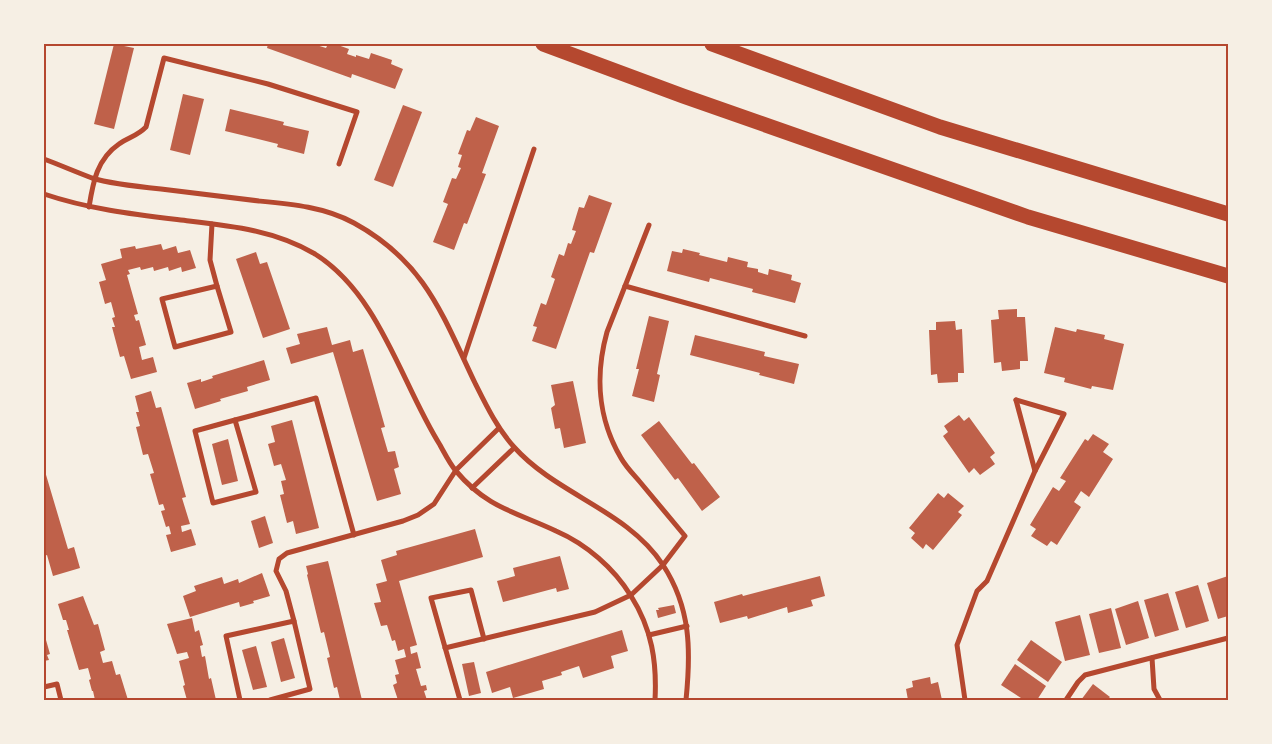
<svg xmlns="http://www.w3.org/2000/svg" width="1272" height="744" viewBox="0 0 1272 744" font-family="Commissioner,sans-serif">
<rect width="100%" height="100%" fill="#f6efe4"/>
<!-- building -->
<g fill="#bf614a">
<polygon points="114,44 134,48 114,129 94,124"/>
<polygon points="268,44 313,44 326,48 328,44 335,44 349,49 347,54 356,57 356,55 369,59 371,53 392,60 391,64 403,69 395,89 352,74 351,78 267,48"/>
<polygon points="183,94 204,99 190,155 170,150"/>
<polygon points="403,105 422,112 393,187 374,180"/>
<polygon points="230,109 284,122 283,125 309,131 304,154 277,147 278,144 225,131"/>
<polygon points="476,117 499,126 482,173 486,174 467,224 464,223 454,250 433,242 448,204 443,202 452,178 456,179 461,168 458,167 462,155 458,154 467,130 470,131"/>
<polygon points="589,195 612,203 594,253 590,252 556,349 532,341 537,327 533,326 541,303 546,305 555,279 551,277 559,254 564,256 568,243 571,244 576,231 572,230 579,207 584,208"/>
<polygon points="161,244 163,250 176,246 178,253 190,250 196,268 182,272 181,267 169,271 168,267 154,271 153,267 141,270 140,267 128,270 130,274 127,275 138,314 134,315 136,321 139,320 146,345 139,347 142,360 153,357 157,372 131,379 124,356 120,357 112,327 115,327 112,318 115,317 111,302 105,304 99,282 106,280 101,264 122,258 120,249 135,246 136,249"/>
<polygon points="683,249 700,253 699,255 727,262 728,257 748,262 747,267 758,269 758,272 768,275 769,269 792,275 791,280 801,283 795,303 752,292 753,289 710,278 709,282 667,271 672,251 682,253"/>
<polygon points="256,252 260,264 267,262 290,329 263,338 236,259"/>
<polygon points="1017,309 1017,317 1025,317 1028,361 1020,361 1020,369 1002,371 1001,362 994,363 991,320 999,319 998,310"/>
<polygon points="649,316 669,321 657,374 660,375 654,402 632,396 639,369 636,369"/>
<polygon points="955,321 956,330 962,329 964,373 958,373 958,382 938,383 937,374 931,375 929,330 936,330 936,322"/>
<polygon points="327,327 332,345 350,340 353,352 363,349 385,427 381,428 388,452 395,451 399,467 394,469 401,494 377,501 333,352 291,364 286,348 300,344 297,334"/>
<polygon points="1055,327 1076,332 1077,329 1105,335 1104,339 1124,344 1113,390 1092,386 1091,389 1064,382 1065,378 1044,373"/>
<polygon points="695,335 765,352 764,356 799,364 794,384 759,375 760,373 690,355"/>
<polygon points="264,360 270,380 247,387 248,391 220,399 221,401 195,409 187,383 201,379 201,382 213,378 212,376"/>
<polygon points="573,381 586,443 564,448 560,428 555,429 551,408 555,405 551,385"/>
<polygon points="151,391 156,408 161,407 186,497 182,498 190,524 181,526 182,532 191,529 196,545 171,552 166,535 171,534 169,526 166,527 161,511 165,510 163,504 159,505 150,474 154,473 148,454 143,455 136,427 140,426 136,412 139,412 135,396"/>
<polygon points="959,415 964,421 969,417 995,453 990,457 995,464 980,475 974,468 969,473 943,436 948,432 944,426"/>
<polygon points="292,420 319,528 296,534 293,521 287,523 280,495 284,494 281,481 286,480 281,464 274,466 268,444 275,442 271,426"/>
<polygon points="659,421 692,464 694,463 720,497 702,511 678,478 675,480 641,435"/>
<polygon points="1093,434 1109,444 1103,452 1113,459 1089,497 1081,491 1074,502 1081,507 1057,545 1051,541 1047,546 1031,536 1036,529 1030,525 1053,487 1059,491 1066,481 1060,478 1085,439 1088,441"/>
<polygon points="228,439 238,481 222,485 212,444"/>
<polygon points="44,468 68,549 74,547 80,568 53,576 47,555 44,556"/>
<polygon points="938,493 944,498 948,493 964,506 958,512 962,515 933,550 926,544 923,549 911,538 915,533 909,528"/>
<polygon points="265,516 273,543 259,548 251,521"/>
<polygon points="475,529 483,557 399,581 417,645 410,647 411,654 417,652 421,668 416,669 421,686 426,685 427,690 424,691 427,700 398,700 393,685 397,683 395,675 399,674 395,660 406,657 404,649 398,651 395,640 392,641 387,625 381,626 374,603 381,602 376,584 387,581 381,560 397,555 396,551"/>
<polygon points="560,556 569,589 557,592 556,588 503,602 497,581 515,576 513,568"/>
<polygon points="328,561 362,700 340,700 337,687 334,688 327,658 330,657 324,632 321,633 307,575 308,574 306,566"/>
<polygon points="262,573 270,596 253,601 254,603 240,607 239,602 190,617 183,596 196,591 194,586 222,577 224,584 238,579 239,583"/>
<polygon points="820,576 825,596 811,600 813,606 788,613 787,607 748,619 747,616 720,623 714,602 742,594 743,596"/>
<polygon points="1228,576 1228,616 1218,619 1207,583"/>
<polygon points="1198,585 1209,621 1186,628 1175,592"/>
<polygon points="1168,593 1179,630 1155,637 1144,600"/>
<polygon points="83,596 94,625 98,624 105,650 100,652 103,663 112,661 116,675 120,674 128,700 95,700 93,691 92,691 89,680 91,679 88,668 79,670 67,630 69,630 66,620 63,620 58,604"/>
<polygon points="1138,601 1149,638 1126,645 1115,609"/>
<polygon points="674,605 676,613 658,618 656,610 659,610 658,608"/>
<polygon points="1111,608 1121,648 1099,653 1089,614"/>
<polygon points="1080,615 1090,655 1065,661 1055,622"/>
<polygon points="192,618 195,632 199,630 203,645 200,646 202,657 205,656 209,679 211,678 216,700 187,700 183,686 185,685 179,661 189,658 187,652 177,654 167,624"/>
<polygon points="622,630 628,651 611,656 614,668 583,678 579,666 561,672 562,675 542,681 544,689 513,698 510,687 492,693 486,672"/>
<polygon points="284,638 295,678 281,682 271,642"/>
<polygon points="46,640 50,654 47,655 49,660 44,661 44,641"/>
<polygon points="1031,640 1062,662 1048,682 1017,660"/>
<polygon points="256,646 267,687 253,690 242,650"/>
<polygon points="474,662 481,693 469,696 462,664"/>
<polygon points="1015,664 1046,686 1037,700 1024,700 1001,685"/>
<polygon points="930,677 931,684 938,682 942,700 908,700 906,689 913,687 912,681"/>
<polygon points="1093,684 1110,697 1107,700 1081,700"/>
</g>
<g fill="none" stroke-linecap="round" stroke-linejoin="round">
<!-- minor -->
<g stroke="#b5482f" stroke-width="5">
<path d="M44 159C60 165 76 172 92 178 111 184 141 187 161 189 193 193 226 197 259 201 291 204 325 207 354 223 425 262 442 314 475 383 486 405 497 428 514 447 557 495 627 510 663 565 691 608 691 651 686 700"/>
<path d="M44 194C91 210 140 215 189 221 233 226 276 231 315 254 380 295 401 383 440 445 445 454 450 464 456 471 487 508 516 512 556 531 586 544 614 568 631 596 652 629 657 662 655 700"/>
<path d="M89 207C93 182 97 159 119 144 130 136 136 137 146 127L164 58 268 84 357 112 339 164"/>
<polyline points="212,224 210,260 217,286"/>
<polygon points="217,286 231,332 175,347 162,299"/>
<polyline points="625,286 805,336"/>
<polyline points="464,358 534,149"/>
<polyline points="1016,400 1035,471"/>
<polygon points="235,420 256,492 213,503 195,431"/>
<polyline points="235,420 316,398 354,535"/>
<polyline points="472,488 514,448"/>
<polyline points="294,621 286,591 276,571 279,559 287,553 403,521 418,515 434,504 456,470 499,428"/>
<polyline points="649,635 687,626"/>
<path d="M445 648 595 612 631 595 663 565 685 536C670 518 655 500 640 482 634 475 626 467 621 458 598 419 595 375 607 332L649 225"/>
<polyline points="1152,658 1154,689 1160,700"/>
<polyline points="44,687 57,684 61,700"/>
<polyline points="240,700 226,636 294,621 310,689 270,700"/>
<polyline points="460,700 431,598 471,590 484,639"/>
<polyline points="965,700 957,645 977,591 987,581 1035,471 1064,414 1016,400"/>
<polyline points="1066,700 1078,682 1085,675 1228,638"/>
</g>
<!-- motorway -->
<g stroke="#b5482f" stroke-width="15">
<polyline points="543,44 683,96 1028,217 1228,276"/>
<polyline points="712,44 940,127 1228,214"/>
</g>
</g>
<!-- border -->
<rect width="1272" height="744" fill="none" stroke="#f6efe4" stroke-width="90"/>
<rect x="45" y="45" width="1182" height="654" fill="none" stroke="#b5482f" stroke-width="2"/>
</svg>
